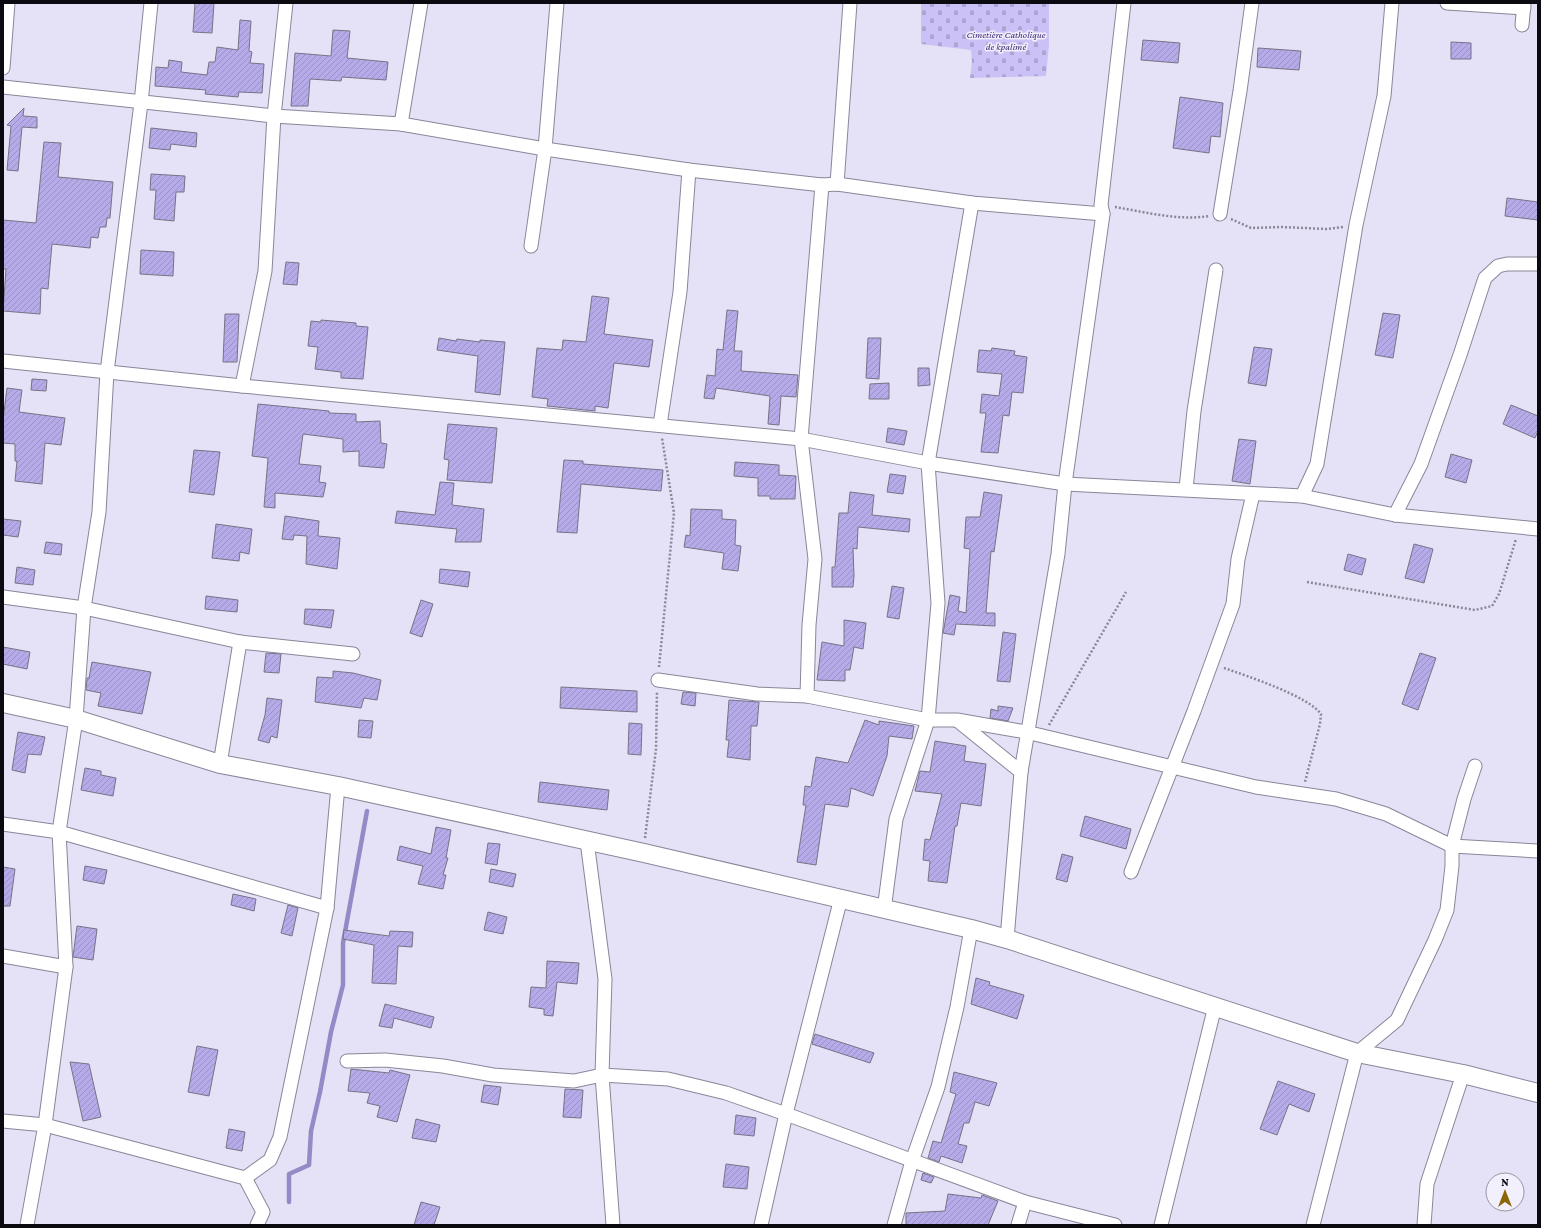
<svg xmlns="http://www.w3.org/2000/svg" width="1541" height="1228" viewBox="0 0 1541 1228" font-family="'Crimson Pro',serif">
<defs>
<pattern id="cemetery-stones" width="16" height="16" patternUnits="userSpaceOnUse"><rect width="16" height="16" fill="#cbc1f6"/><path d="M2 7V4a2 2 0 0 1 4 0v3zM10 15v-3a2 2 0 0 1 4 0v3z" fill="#ada4d2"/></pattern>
<pattern id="building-hatch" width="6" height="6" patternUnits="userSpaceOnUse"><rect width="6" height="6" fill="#b6aae8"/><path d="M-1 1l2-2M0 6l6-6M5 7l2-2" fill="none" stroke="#9b91c6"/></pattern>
</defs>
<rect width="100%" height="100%" fill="#e5e2f7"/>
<!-- cemetery -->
<polygon fill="url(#cemetery-stones)" points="921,3 1049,3 1049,45 1046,76 970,78 972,62 971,50 921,44"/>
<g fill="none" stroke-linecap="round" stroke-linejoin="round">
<!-- stream -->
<polyline stroke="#968ac6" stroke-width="4.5" points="289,1202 289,1174 309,1165 311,1131 320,1092 331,1032 343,985 343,943 367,811"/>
</g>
<!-- building -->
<g fill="url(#building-hatch)" stroke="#767386">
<polygon points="195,3 214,3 212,33 193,32"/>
<polygon points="240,20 251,21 249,51 252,52 250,63 264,64 262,93 239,92 238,97 205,94 206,90 155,86 156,67 168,68 169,60 182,62 181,72 207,75 209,62 215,62 217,47 238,50"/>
<polygon points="333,30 350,31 347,58 388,62 386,80 342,77 341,81 310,79 308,106 291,106 295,53 331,56"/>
<polygon points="1143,40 1180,43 1178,63 1141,60"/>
<polygon points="1451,42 1471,43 1471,59 1451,59"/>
<polygon points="1258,48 1301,51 1299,70 1257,67"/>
<polygon points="1180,97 1223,103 1220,137 1211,136 1209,153 1173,148"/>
<polygon points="24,108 23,116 37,117 37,128 22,127 18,171 7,170 11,126 7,125"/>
<polygon points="151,128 197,133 196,147 171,144 170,150 149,148"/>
<polygon points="44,142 61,143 58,177 113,182 110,218 107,218 106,227 100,227 98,238 91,237 90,248 52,244 48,289 41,288 40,314 3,311 6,269 3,269 3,220 36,223"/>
<polygon points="151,174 185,176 184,192 176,192 174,221 154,219 156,190 150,190"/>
<polygon points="1507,198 1538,202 1538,220 1505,216"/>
<polygon points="141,250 174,252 173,276 140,274"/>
<polygon points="286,262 299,263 297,285 283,284"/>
<polygon points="592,296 609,298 604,334 653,340 649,367 614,363 608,408 595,406 595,411 547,406 548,399 532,397 537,348 562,350 563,340 586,342"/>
<polygon points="727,310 738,311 734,351 742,351 741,371 798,375 796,397 781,396 779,425 768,424 770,396 716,388 714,399 704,398 707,375 715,376 717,349 723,350"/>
<polygon points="1383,313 1400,315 1393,358 1375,355"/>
<polygon points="225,314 239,314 237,362 223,362"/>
<polygon points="321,320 356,323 356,326 368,327 363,379 341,378 341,372 315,369 318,347 308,346 311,321 321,322"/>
<polygon points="439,338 456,341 457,339 480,342 480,340 505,342 500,395 475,392 478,356 437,350"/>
<polygon points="868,338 881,338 879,379 866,378"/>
<polygon points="1254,347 1272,349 1266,386 1248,383"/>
<polygon points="992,348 1015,351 1014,355 1027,357 1023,393 1012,392 1009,416 1003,415 998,453 981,452 986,413 980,413 982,394 999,396 1002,374 977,372 979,350 991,351"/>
<polygon points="918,368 929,368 930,385 918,386"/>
<polygon points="32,379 47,380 46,391 31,390"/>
<polygon points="889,383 889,399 869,399 870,384"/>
<polygon points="7,388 22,390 19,412 65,418 61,445 45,443 42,484 15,481 17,461 15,461 15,444 3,443 3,420"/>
<polygon points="258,404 329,411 329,413 356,414 356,422 380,421 381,443 387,444 384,468 359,466 359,451 343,452 343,439 303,434 299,464 321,466 319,482 326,483 323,497 275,493 275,508 264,507 268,458 252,456"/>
<polygon points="1511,405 1538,416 1538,431 1535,438 1503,424"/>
<polygon points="448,424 497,428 492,483 447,480 449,460 444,459"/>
<polygon points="888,428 907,431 904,445 886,442"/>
<polygon points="1239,439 1256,441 1250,484 1232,481"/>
<polygon points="194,450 220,452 214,495 189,492"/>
<polygon points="1451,454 1472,460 1466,483 1445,477"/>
<polygon points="564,460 583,461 583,464 663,470 661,491 581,484 577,533 557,532"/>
<polygon points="735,462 779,465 779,475 796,476 795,499 770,499 770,496 758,496 758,478 734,476"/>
<polygon points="890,474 906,476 903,494 887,492"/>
<polygon points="440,482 454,483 452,505 484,509 481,542 455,542 457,529 395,523 397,511 435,515"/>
<polygon points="850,492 874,495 872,515 910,519 909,532 858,527 857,549 853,548 854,576 853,587 832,587 832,567 835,567 839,513 848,513"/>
<polygon points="984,492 1002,495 994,552 991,551 986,613 995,613 995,626 956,624 954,635 943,633 950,595 960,597 958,611 966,613 970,549 964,548 966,517 980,517"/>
<polygon points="691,509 722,510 722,519 736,520 735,545 741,546 738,571 722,569 724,553 684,547 686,535 690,536"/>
<polygon points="285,516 319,521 318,536 340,538 337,569 306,564 307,536 294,535 293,540 282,539"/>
<polygon points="3,519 21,521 18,537 3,535"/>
<polygon points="216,524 252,529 249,554 240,552 239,561 212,558"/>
<polygon points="46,542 62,544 61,555 44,553"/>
<polygon points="1414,544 1433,549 1424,583 1405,578"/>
<polygon points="1348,554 1366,559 1362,575 1344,570"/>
<polygon points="17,567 35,570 33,585 15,583"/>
<polygon points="440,569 470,572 468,587 439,583"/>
<polygon points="892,586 904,588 899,619 887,617"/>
<polygon points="206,596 238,600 237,612 205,609"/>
<polygon points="421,600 433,604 422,637 410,633"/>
<polygon points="305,609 334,610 331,628 304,624"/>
<polygon points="844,620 866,623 863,649 854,647 850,670 845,670 845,681 817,680 822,642 844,646"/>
<polygon points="1003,632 1016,634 1010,682 997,681"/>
<polygon points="3,647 30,652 27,669 3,664"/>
<polygon points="266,653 281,654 279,673 264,672"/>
<polygon points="1420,653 1436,658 1418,710 1402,704"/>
<polygon points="92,662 151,672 142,714 98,706 101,693 86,690 87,678 89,678"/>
<polygon points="333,671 353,673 381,680 377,700 364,698 361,708 315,702 317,677 333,678"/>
<polygon points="561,687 637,691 637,712 560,708"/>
<polygon points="683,692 696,693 695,706 681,704"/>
<polygon points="267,698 282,700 277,738 271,736 269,743 258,740 265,715"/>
<polygon points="729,700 759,702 757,726 751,726 750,760 727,757 729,740 726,740"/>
<polygon points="998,706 1013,708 1008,721 990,718 991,709 998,711"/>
<polygon points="359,720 373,721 371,738 358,737"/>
<polygon points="865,720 879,725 879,721 914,726 912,739 889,736 887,756 873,796 851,788 848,807 825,804 816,865 797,862 806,805 803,805 805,786 811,787 816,757 848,763"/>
<polygon points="629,723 642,724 641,755 628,754"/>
<polygon points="18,732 45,737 41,755 28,754 25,773 12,770"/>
<polygon points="935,741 966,746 964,761 986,764 981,806 961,803 957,826 955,826 947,883 928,881 930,861 923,860 925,839 930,840 942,794 915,791 920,771 930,772"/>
<polygon points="85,768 101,771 101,775 116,778 113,796 81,790"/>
<polygon points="540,782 609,790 607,810 538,802"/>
<polygon points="1085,816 1131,829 1126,849 1080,836"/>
<polygon points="436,827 451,830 446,858 448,858 443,875 446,875 443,889 418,884 423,866 397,860 400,846 431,854"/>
<polygon points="488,843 500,844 497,865 485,863"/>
<polygon points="1062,854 1073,857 1067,882 1056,879"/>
<polygon points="85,866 107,870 104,884 83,880"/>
<polygon points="3,867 15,869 10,906 3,906"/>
<polygon points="491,869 516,874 513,887 489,882"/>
<polygon points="233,894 256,899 254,911 231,905"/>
<polygon points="288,905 298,908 292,936 281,933"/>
<polygon points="488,912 507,917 503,934 484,930"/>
<polygon points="77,926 97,929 93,960 73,957"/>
<polygon points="344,930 389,936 390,931 413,932 412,947 398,946 396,984 372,983 374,945 343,939"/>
<polygon points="547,961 579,963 577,984 557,982 553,1016 544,1015 544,1009 529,1007 531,987 546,988"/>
<polygon points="976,978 990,982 989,985 1024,995 1017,1019 971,1004"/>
<polygon points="385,1004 434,1017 431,1028 394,1018 392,1028 379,1026"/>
<polygon points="815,1034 874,1053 870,1063 812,1044"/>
<polygon points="197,1046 218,1050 209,1096 188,1092"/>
<polygon points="70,1062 89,1064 101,1117 83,1121"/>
<polygon points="351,1069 389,1073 390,1070 410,1075 397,1122 377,1117 380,1106 367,1103 370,1093 348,1091"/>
<polygon points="954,1072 997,1083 989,1106 975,1102 969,1123 964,1123 958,1144 967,1146 962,1163 941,1156 939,1162 928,1158 933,1141 941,1143 956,1094 950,1092"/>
<polygon points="1278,1081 1315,1094 1309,1112 1289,1104 1277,1135 1260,1129"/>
<polygon points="484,1085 501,1087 498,1105 481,1102"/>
<polygon points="565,1089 583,1090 581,1118 563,1117"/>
<polygon points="736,1115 756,1118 754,1136 734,1134"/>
<polygon points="416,1119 440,1125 436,1142 412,1138"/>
<polygon points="229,1129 245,1132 242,1151 226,1148"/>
<polygon points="726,1164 749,1167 747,1189 723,1187"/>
<polygon points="923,1173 934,1177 931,1183 921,1180"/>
<polygon points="948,1194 981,1198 982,1195 998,1201 988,1225 906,1225 906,1213 945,1211"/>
<polygon points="421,1202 440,1207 434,1225 414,1225"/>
</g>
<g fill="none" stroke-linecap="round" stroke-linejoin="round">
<!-- street casing -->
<g stroke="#898699" stroke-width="15">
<g id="street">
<polyline points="1447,3 1524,8"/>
<polyline points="1522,25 1524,3"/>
<polyline points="3,68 8,3"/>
<polyline points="3,87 274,116 401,124 545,149 689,170 822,185 837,184 972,203 1103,214"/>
<polyline points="401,124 421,3"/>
<polyline points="837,184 850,3"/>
<polyline points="1220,214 1240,91 1252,3"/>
<polyline points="531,246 545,149 557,3"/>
<polyline points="3,361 242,386 801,439 928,463 1065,484 1302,496 1395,515 1538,529"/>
<polyline points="242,386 265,271 274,116 286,3"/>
<polyline points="660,425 680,292 689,170"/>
<polyline points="1186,489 1194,411 1216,270"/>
<polyline points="1302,496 1317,464 1356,225 1384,96 1392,3"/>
<polyline points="1395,515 1421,464 1460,355 1485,278 1498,266 1507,264 1538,264"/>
<polyline points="3,597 84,608 240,642 353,654"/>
<polyline points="658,680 757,694 807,696 928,720 957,720 1026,732 1256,787 1336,799 1386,814 1452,846 1538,851"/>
<polyline points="807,696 809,625 815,559 801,439 822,185"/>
<polyline points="958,721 1021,772"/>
<polyline points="220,764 240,642"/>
<polyline points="3,824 59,832 327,908"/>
<polyline points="587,841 605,979 602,1075 613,1225"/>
<polyline points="1131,872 1194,711 1233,604 1238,559 1253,494"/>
<polyline points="884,910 896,819 928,720 938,603 928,463 972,203"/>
<polyline points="1007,939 1021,772 1058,554 1065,484 1103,214 1101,205 1124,3"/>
<polyline points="3,956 66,967"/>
<polyline points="347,1061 385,1060 443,1066 493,1075 574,1081 602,1075 668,1079 726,1093 786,1114 1025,1202 1115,1225"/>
<polyline points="3,1121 45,1125 245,1178 263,1212 257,1225"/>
<polyline points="245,1178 270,1160 280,1137 327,908 338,786"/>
<polyline points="27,1225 45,1125 66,967 59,832 76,719 84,608 99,512 107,372 141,103 151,3"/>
<polyline points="761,1225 786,1114 841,898"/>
<polyline points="894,1225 912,1161 938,1087 957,1007 971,929"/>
<polyline points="1018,1225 1025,1202"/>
<polyline points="1161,1225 1215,1006"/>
<polyline points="1313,1225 1357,1053 1397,1020 1435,940 1447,910 1452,866 1452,846 1464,799 1475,766"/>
<polyline points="1424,1225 1427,1184 1463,1074"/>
</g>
</g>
<!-- secondary casing -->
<g stroke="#898699" stroke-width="20">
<polyline id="secondary" points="3,703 76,719 220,764 338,786 644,853 971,929 1007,939 1357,1053 1463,1074 1538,1093"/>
</g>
<!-- path -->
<g stroke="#898796" stroke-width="2.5" stroke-dasharray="2 2" stroke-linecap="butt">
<path d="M1115 207C1145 212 1178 221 1209 216"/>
<polyline points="1231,219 1251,228 1282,227 1327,229 1343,227"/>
<polyline points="1307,582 1475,610 1492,606 1499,594 1516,539"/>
<polyline points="659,667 674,513 662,438"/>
<path d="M1224 668C1247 676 1308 696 1321 714L1320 724 1305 782"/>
<polyline points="1049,725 1126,592"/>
<polyline points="645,838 656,749 657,692"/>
</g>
<!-- street -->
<use href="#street" stroke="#fff" stroke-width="13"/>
<!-- secondary -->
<use href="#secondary" stroke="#fff" stroke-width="18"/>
</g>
<g text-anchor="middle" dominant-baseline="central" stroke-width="3" stroke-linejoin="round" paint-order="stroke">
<!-- park labels -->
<g font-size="10" font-style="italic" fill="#422c75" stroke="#f2f0fd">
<text x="1006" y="34">Cimetière Catholique<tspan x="1006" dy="12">de kpalimé</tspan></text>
</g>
</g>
<!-- border -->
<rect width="1541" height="1228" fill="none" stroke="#0b0a11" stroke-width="8"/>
<!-- north arrow -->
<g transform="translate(1505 1192)"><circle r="19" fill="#f2f0fd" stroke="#96949f"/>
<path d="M0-3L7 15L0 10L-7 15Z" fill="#8c6708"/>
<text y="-6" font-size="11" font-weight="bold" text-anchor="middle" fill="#0b0a11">N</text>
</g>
</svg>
